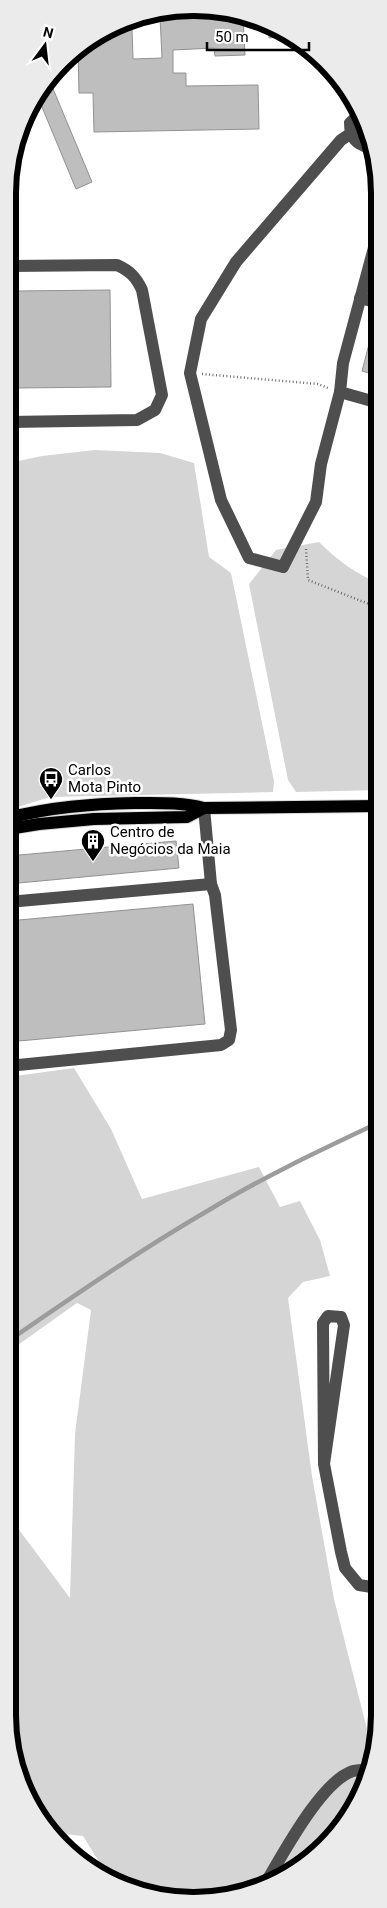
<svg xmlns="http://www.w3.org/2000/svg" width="387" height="1908" viewBox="0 0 387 1908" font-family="Roboto,sans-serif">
<rect width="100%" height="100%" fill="#fff"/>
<!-- green -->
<g fill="#d5d5d5">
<polygon points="95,450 160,453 194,463 209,557 231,573 274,781 273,792 50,797 8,810 9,463 42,456"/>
<path d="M319 542C336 559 357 575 379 583V790L296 792 288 780 249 584 276 550Z"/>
<polygon points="74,1068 111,1129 142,1199 259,1167 280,1207 300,1201 320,1240 330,1276 303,1282 288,1298 312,1476 334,1599 367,1729 378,1735 378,1738 360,1797 316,1855 253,1891 182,1900 111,1881 83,1836 53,1833 22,1785 8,1714 8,1515 70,1598 75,1434 91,1310 77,1303 8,1352 8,1077"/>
</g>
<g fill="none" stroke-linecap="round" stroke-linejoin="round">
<!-- stream -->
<path stroke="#9c9c9c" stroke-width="4.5" d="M8 1341C74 1296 140 1250 209 1210 263 1177 321 1150 378 1123"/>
</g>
<!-- building -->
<g fill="#bebebe" stroke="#929292">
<polygon points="234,14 243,17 245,55 215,56 214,48 173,50 173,73 186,73 186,86 258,85 259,129 94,132 93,93 79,93 78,49 80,46 116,28 132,28 133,59 162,58 160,17"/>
<polygon points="268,24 276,27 288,36 269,38"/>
<polygon points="51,84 92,182 76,189 37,95 44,87"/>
<polygon points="110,290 111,387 16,388 15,291"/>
<polygon points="375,321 379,321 379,376 362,371"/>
<polygon points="176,841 179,868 8,884 8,856"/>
<polygon points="193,904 205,1024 8,1042 8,921"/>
</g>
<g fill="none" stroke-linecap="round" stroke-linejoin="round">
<!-- major casing -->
<g stroke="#dbdbdb" stroke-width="14">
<g id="major">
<path d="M8 818C51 807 91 804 135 803 159 803 181 802 204 808L379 806"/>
<polyline points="8,829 39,824 94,819 187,817 204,808"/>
</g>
</g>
<!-- path -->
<g stroke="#707070" stroke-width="2.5" stroke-dasharray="1 2.5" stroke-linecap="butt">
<polyline points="202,374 318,384 328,388"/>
<polyline points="306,549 308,580 379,608"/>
</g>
<!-- minor -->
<g stroke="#4e4e4e" stroke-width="12">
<path d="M361 113 350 123C350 138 356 144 370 148"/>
<polyline points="360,298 379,303"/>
<polyline points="340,392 321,464 316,502 283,567 249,558 221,500 190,373 201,319 236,262 341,140 350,134"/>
<polyline points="379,403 340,392 343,363 379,229"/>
<path d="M9 422 137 420 155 410 162 395 142 290C136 277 130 271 117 265L9 266"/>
<polyline points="8,902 211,884"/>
<polyline points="8,1066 221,1045 229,1040 231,1030 215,895 211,884 204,808"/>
<polyline points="324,1464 344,1325 341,1317 328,1316 323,1323 324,1464 341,1552 345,1568 359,1585 378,1588"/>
<polyline points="77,1857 89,1865"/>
<path d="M265 1884C282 1856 321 1781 353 1771 357 1770 364 1770 368 1770"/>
</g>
<!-- major -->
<use href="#major" stroke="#000" stroke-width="12"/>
</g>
<!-- icons -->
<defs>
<g id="bus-pin" transform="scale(1.25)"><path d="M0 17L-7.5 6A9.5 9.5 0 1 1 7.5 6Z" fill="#000" stroke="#fff"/><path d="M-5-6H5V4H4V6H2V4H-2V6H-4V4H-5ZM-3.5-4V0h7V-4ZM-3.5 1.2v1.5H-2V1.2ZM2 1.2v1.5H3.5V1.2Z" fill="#fff"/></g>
<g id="building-pin" transform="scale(1.25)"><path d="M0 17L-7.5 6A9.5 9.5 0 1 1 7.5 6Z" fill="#000" stroke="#fff"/><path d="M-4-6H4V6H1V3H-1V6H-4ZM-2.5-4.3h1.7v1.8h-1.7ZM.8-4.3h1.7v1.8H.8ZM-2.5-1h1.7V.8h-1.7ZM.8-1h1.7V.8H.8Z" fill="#fff"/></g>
</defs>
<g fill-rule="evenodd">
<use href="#bus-pin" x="51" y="779"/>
<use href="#building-pin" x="93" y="841"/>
</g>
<g text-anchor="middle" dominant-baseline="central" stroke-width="5" stroke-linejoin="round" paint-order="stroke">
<!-- poi labels -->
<g font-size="15" fill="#000" stroke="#fff" text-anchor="start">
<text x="68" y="770">Carlos<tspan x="68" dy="17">Mota Pinto</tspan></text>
<text x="110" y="832">Centro de<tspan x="110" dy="17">Negócios da Maia</tspan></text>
</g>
</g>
<!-- crop -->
<path d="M0 0H387V1908H0ZM193 16H194A177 177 0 0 1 371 193V1715A177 177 0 0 1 194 1892H193A177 177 0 0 1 16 1715V193A177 177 0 0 1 193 16Z" fill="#ebebeb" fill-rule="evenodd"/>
<path fill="none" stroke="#000" stroke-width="6" d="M193 16H194A177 177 0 0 1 371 193V1715A177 177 0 0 1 194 1892H193A177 177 0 0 1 16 1715V193A177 177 0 0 1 193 16Z"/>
<!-- north arrow -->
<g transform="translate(45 45) rotate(15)" stroke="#ffffff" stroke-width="4" paint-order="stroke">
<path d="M0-4L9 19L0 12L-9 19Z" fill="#000000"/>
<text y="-8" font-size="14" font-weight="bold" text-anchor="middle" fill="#000000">N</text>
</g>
<!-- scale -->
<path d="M207 42v8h102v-8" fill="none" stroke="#000000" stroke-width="2.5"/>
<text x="215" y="42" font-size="15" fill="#000000" stroke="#ffffff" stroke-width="4" paint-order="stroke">50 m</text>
</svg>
